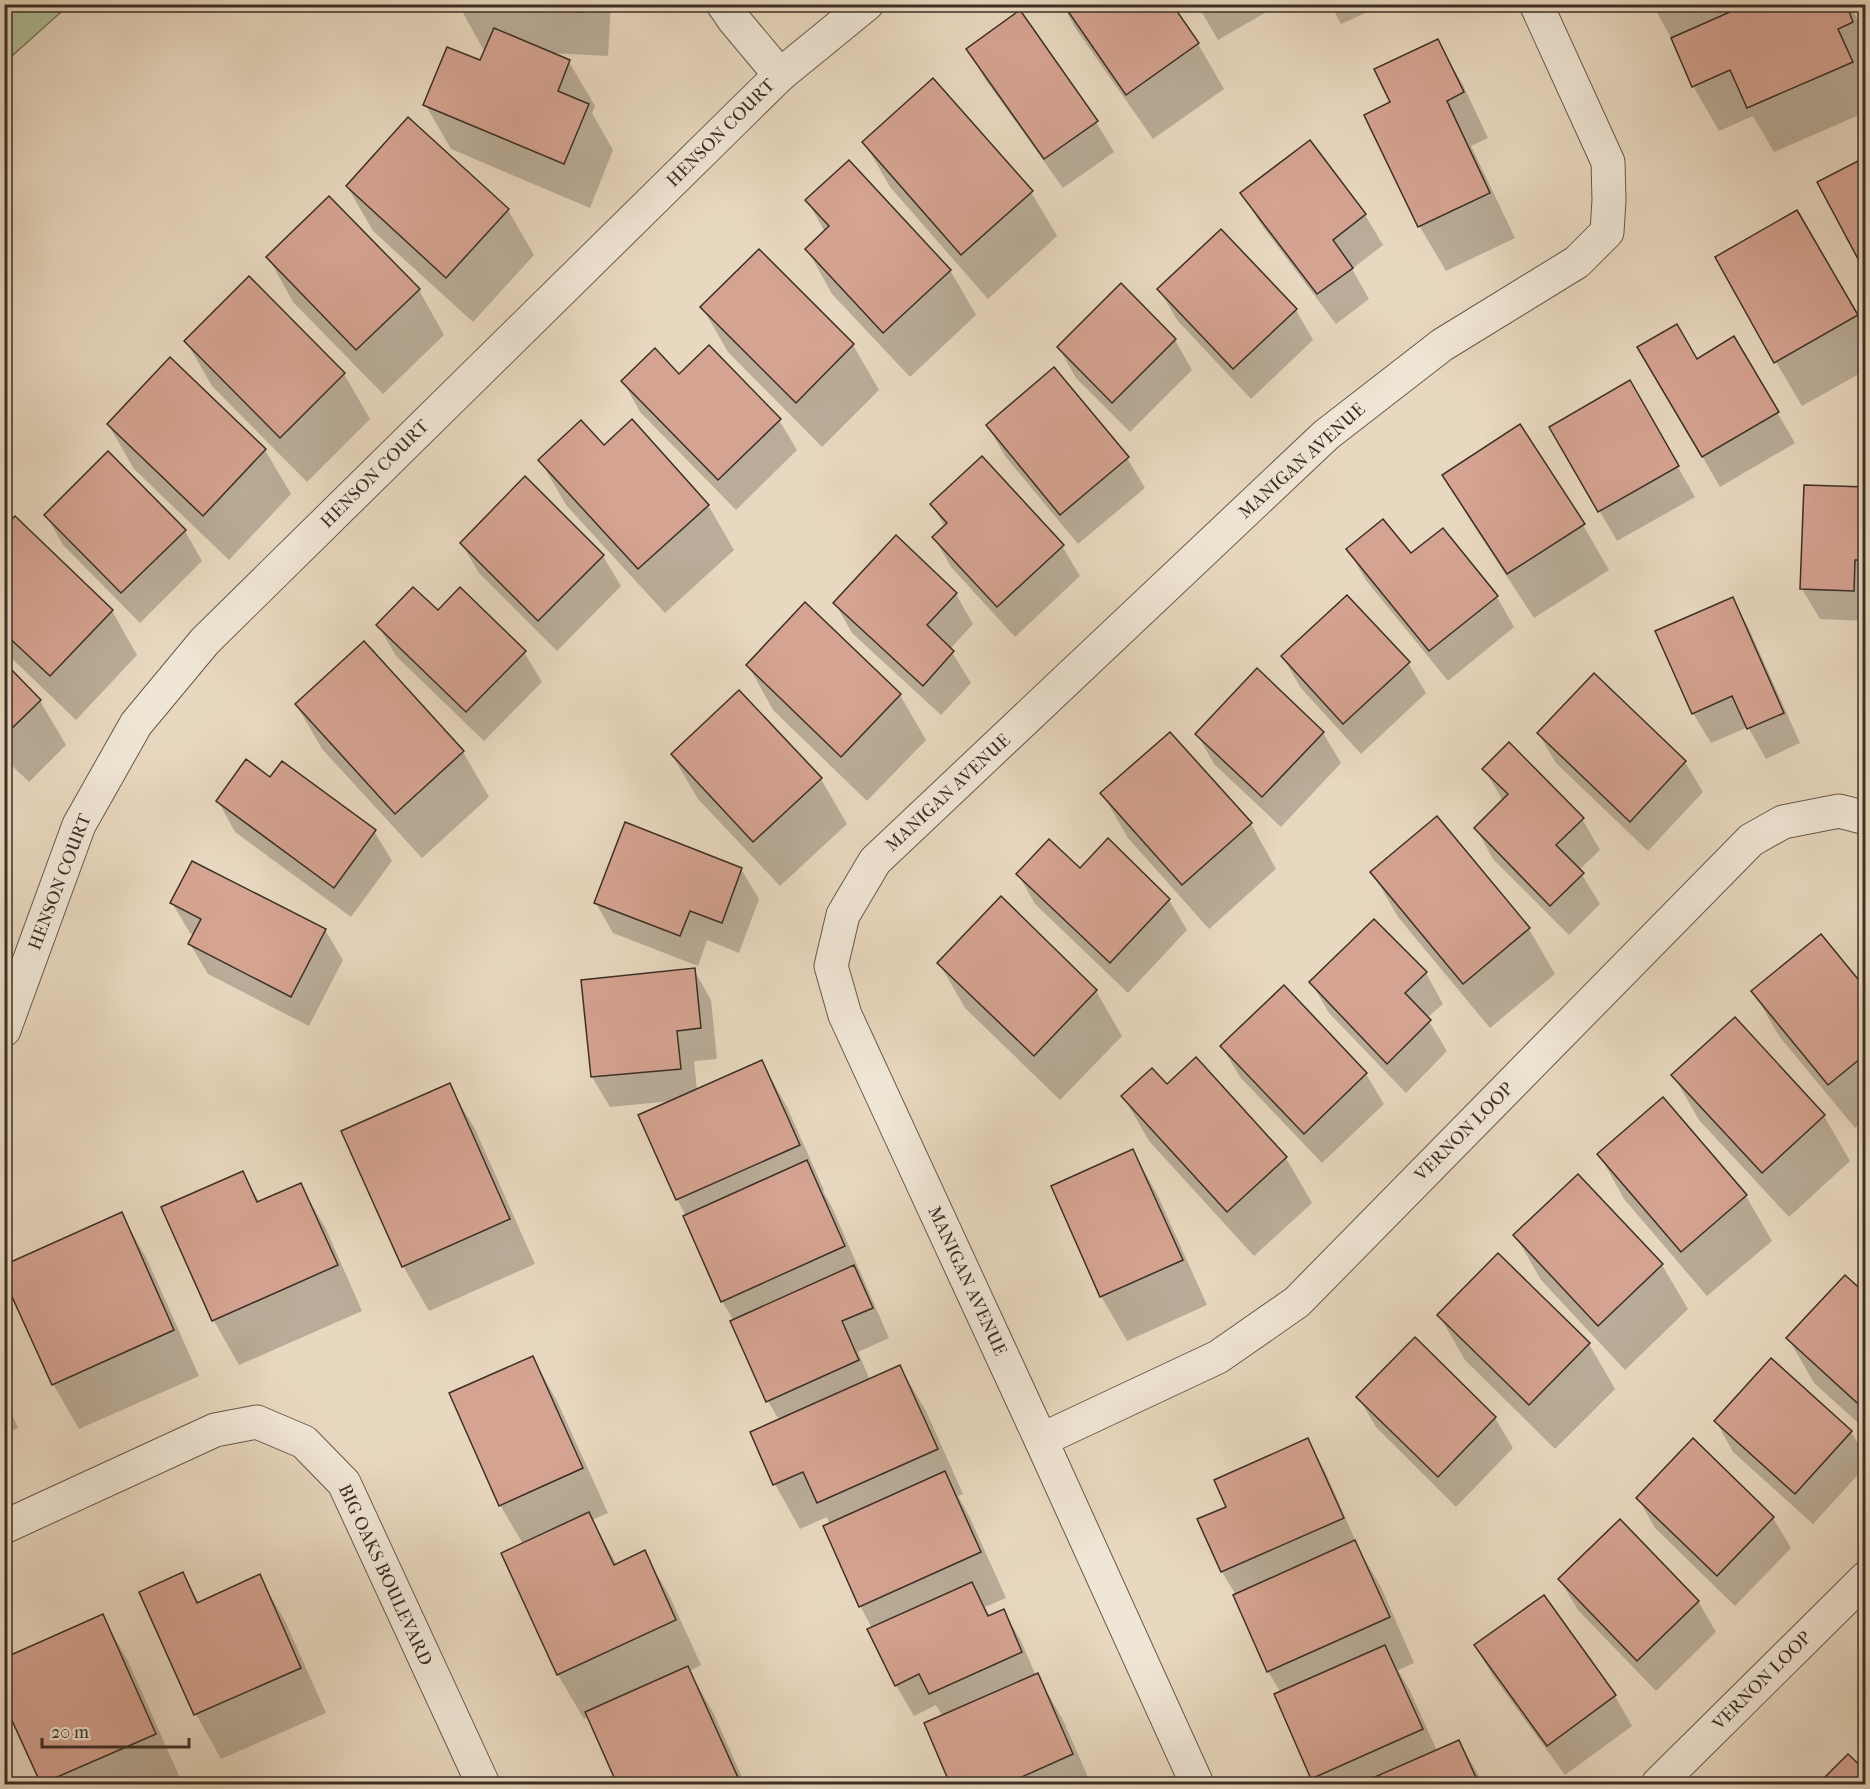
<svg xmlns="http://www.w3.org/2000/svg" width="1870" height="1789" viewBox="0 0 1870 1789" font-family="'IM FELL French Canon',serif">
<rect width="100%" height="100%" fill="#e8d8bf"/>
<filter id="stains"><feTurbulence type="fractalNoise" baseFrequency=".00333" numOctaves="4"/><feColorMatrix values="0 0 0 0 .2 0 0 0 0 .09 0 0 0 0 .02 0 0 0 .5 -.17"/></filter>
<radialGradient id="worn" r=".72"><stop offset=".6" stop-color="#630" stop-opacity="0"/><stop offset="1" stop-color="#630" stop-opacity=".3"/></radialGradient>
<!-- green -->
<polygon fill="#b0c096" stroke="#76785e" stroke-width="1.5" points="5,4 69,4 69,5 5,62"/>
<!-- shadow -->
<g fill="#0003">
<polygon points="458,4 611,4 608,56 549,53 569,62 595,106 592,113 613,150 590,208 451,149 425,104 481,62 487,49 483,49"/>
<polygon points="1062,4 1170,4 1198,44 1224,89 1153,139 1076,29"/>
<polygon points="1197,4 1280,4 1218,40"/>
<polygon points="1330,4 1385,4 1341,24"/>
<polygon points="1652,4 1850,4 1866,38 1866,72 1862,74 1866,81 1866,112 1774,152 1753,116 1719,131 1693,86 1678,50"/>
<polygon points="1437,41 1463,85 1488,138 1471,146 1515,238 1446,271 1420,227 1366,115 1392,103"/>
<polygon points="968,49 1096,122 1114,152 1063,188 985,79"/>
<polygon points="409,120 508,210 534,255 473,322 373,231 347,186"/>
<polygon points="864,142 1031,192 1057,236 988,299 890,187"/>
<polygon points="1310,142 1365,215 1383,245 1352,269 1369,299 1336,324 1260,223 1242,193"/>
<polygon points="807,200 950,270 976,315 910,377 832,294 807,249 825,232"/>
<polygon points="1797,212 1866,332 1866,370 1802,406 1776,362"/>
<polygon points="268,257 419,290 444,335 383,394 293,302"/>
<polygon points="249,278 344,374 370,419 307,482 212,386 186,341"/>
<polygon points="1159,289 1296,310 1313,340 1251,399 1177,320"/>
<polygon points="702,307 853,345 879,390 822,447 728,352"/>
<polygon points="1734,339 1795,443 1720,487 1639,347 1697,361"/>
<polygon points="1175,340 1192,370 1130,432 1076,378 1059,348"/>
<polygon points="679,376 779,420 797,450 736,510 640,412 623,381"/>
<polygon points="1630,383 1695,497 1617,541 1551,427"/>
<polygon points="108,424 265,450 291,494 229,560 134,469"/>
<polygon points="988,426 1127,458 1145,488 1078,544 1005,456"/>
<polygon points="604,447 708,505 734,550 665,613 566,505 540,460"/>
<polygon points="1444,476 1583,525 1609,570 1534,618 1470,520"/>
<polygon points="525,478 603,556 621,586 557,651 479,573 461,543"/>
<polygon points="1866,489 1866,621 1820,619 1802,589"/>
<polygon points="932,505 1062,546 1080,576 1015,637 951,567 934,537 945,527"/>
<polygon points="46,515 185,531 202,561 140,623 63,545"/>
<polygon points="4,529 112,611 137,655 76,720 4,651"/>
<polygon points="1348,549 1411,555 1497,597 1514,627 1448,681 1365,579"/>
<polygon points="956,594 973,624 950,649 971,683 941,715 852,633 835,603"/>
<polygon points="1732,598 1749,629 1800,743 1766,759 1748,727 1711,743 1693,713"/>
<polygon points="378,625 524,652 542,682 484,741 396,656"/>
<polygon points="364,643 463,752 489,797 422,858 322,749 296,704"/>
<polygon points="1283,657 1408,663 1426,693 1361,754 1300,687"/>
<polygon points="4,664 40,701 66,745 29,782 4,758"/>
<polygon points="748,665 900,695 926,740 867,801 773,710"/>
<polygon points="1323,733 1341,763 1281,827 1214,764 1197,734"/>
<polygon points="1538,733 1685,762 1703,792 1648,851 1556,763"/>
<polygon points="672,755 821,779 847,824 780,886 698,799"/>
<polygon points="1484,769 1582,819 1600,850 1579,870 1600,904 1569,935 1493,859 1476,828 1503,801"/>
<polygon points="1102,793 1251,824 1276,869 1209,929 1128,838"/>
<polygon points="218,801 374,831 392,861 351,917 235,832"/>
<polygon points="4,839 9,846 4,851"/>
<polygon points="741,869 759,899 739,953 707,940 698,966 613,933 596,903"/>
<polygon points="1080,870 1169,900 1187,930 1128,993 1035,904 1018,874"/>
<polygon points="1372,872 1529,929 1555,974 1490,1028 1398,917"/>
<polygon points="1001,898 1096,991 1122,1036 1060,1100 965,1008 939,963"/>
<polygon points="172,903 325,930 343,960 309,1026 208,974 190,944 194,936 190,933"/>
<polygon points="694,970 711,1000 717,1059 694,1061 697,1091 762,1062 787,1107 824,1190 823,1191 832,1207 889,1338 858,1352 870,1380 900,1367 926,1411 963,1494 958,1496 970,1518 1006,1598 985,1607 990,1616 1003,1610 1021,1641 1036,1676 1037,1675 1063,1720 1091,1784 952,1784 926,1724 943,1717 936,1705 914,1716 896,1685 872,1628 860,1606 827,1517 800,1529 775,1484 779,1420 768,1401 734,1321 722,1301 686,1216 677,1199 672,1101 610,1107 592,1077 583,981"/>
<polygon points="1426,973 1443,1004 1427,1018 1447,1051 1406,1093 1329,1013 1311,982"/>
<polygon points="1753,991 1866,991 1866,1119 1855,1128 1779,1036"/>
<polygon points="1735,1019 1824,1116 1850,1161 1789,1217 1699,1120 1673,1075"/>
<polygon points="1222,1047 1366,1074 1384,1104 1322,1163 1240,1077"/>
<polygon points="1196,1059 1286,1158 1312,1203 1254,1256 1149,1141 1123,1096 1167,1086"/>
<polygon points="449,1085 475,1129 535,1264 429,1311 403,1266"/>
<polygon points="1133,1151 1158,1196 1207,1305 1127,1341 1101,1296"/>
<polygon points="1599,1154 1746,1196 1772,1241 1707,1296 1624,1199"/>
<polygon points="243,1173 260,1203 300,1185 326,1229 362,1311 239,1365 214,1321 163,1208"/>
<polygon points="121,1214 147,1259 199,1376 79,1429 53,1384"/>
<polygon points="1515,1235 1662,1265 1688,1309 1625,1370 1541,1280"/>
<polygon points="1866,1296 1866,1430 1814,1383 1788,1338"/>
<polygon points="1439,1315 1589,1344 1615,1389 1555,1449 1465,1360"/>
<polygon points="533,1358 558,1403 608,1513 592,1520 617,1565 644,1552 670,1597 701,1665 689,1671 713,1712 745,1784 619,1784 589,1717 584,1719 558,1675 503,1554 523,1544 500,1505"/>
<polygon points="4,1397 18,1428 4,1435"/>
<polygon points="1358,1397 1495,1418 1513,1448 1456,1507 1376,1427"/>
<polygon points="1716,1421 1851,1432 1866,1457 1866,1466 1813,1524 1733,1452"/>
<polygon points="1308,1440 1325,1471 1359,1549 1381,1587 1414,1663 1398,1670 1410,1691 1437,1751 1459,1742 1484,1784 1316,1784 1312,1778 1281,1693 1268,1671 1236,1595 1222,1572 1199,1520 1228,1507"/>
<polygon points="1638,1498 1773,1518 1791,1548 1735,1606 1655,1528"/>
<polygon points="183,1574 199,1603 259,1576 285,1621 326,1713 221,1759 196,1714 141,1593"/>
<polygon points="1560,1580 1698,1601 1716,1632 1656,1691 1578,1610"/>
<polygon points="102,1616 128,1661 181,1780 170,1784 42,1784 4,1699"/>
<polygon points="1475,1646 1615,1696 1632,1726 1565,1775 1493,1676"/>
<polygon points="1848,1756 1866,1773 1866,1784 1820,1784"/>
<polygon points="349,1778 353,1784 335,1784"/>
</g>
<!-- building -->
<g fill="#d5a391" stroke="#3c2f26" stroke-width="1.5">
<polygon points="459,4 584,4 583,12"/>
<polygon points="1063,4 1172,4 1199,43 1126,95"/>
<polygon points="1748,4 1846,4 1853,22 1838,29 1853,62 1747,108 1730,70 1692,87 1671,38"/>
<polygon points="1020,10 1098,121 1044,159 966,49"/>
<polygon points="494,28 570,60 558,91 589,104 564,164 423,105 447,47 480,60"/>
<polygon points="1438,39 1464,92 1447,101 1490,193 1418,227 1364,115 1390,102 1374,69"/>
<polygon points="933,78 1033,191 961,255 862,142"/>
<polygon points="408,117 509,209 446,278 346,186"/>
<polygon points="1310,140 1366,214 1333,240 1353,268 1317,294 1240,193"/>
<polygon points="849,160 951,270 883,333 805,249 829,226 805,200"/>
<polygon points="1858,161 1866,176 1866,274 1817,182"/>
<polygon points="329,196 420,289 356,350 266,257"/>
<polygon points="1797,210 1858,315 1774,363 1715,257"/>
<polygon points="1221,229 1297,309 1233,369 1157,289"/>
<polygon points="759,249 854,344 796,403 700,307"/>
<polygon points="249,276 345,373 280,438 184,341"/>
<polygon points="1121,283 1176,339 1112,403 1057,347"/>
<polygon points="1677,324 1697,359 1734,336 1779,412 1702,457 1637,347"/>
<polygon points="709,345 781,419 718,480 621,381 655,348 679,374"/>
<polygon points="170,357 266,449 203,516 107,424"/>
<polygon points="1054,367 1129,457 1060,515 986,425"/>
<polygon points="1630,380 1679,466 1598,512 1549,427"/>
<polygon points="632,419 709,505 638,569 538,460 581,420 604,445"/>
<polygon points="1520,424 1585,524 1507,574 1442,475"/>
<polygon points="108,451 186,530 121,593 44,515"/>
<polygon points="982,456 1064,545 997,607 932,537 947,523 930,504"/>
<polygon points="525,476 604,555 538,621 460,543"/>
<polygon points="1804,485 1866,487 1866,560 1855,560 1854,591 1800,589"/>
<polygon points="15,516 113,610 50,676 4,633 4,527"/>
<polygon points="1383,519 1411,553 1443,528 1498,596 1429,651 1346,549"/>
<polygon points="896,535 957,593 927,625 954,651 923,686 833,603"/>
<polygon points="413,587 438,610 460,587 526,651 466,712 376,625"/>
<polygon points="1347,595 1410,662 1343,724 1281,656"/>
<polygon points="1733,597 1784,713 1747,729 1732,696 1692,714 1655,631"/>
<polygon points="805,602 901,694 841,757 746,665"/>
<polygon points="364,641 464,751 395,814 295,704"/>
<polygon points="4,662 41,700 4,736"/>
<polygon points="1257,668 1324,732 1262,797 1195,734"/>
<polygon points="1594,673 1686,761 1630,822 1537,733"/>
<polygon points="739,690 822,778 753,842 671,754"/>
<polygon points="1170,732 1252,823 1182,885 1100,793"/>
<polygon points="1509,742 1584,818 1556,845 1584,873 1550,906 1474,828 1508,794 1482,769"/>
<polygon points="246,759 270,777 282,761 376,830 334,888 216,801"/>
<polygon points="1437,816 1530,928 1463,984 1370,872"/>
<polygon points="625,822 742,868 722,923 690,911 680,936 594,903"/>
<polygon points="1108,838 1170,899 1110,963 1016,874 1049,839 1080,868"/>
<polygon points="192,861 326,929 291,997 188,944 201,919 170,903"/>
<polygon points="1001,896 1097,990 1034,1056 937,963"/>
<polygon points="1374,919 1427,972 1405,993 1431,1020 1387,1064 1309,982"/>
<polygon points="1821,934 1866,989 1866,1054 1828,1085 1751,991"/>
<polygon points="695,968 701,1028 677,1031 681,1069 591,1077 581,980"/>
<polygon points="1284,985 1367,1073 1304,1134 1220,1046"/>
<polygon points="1735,1017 1825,1115 1762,1173 1671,1075"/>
<polygon points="1196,1057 1287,1157 1227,1212 1121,1096 1152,1068 1167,1084"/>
<polygon points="762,1060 800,1145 676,1200 638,1115"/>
<polygon points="450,1083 510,1219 402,1267 341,1131"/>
<polygon points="1663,1097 1747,1195 1681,1252 1597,1154"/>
<polygon points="1133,1149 1183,1260 1100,1297 1051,1186"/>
<polygon points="807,1160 845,1246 721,1302 683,1216"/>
<polygon points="243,1171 257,1202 301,1183 338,1265 212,1321 161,1207"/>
<polygon points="1578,1174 1663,1264 1598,1326 1513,1235"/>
<polygon points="122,1212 174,1330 52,1385 4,1279 4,1265"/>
<polygon points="1498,1253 1590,1343 1529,1405 1437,1315"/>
<polygon points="854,1265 873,1308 842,1321 859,1360 766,1402 730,1321"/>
<polygon points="1845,1275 1866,1294 1866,1411 1786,1338"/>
<polygon points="1415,1337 1496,1417 1438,1477 1356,1397"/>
<polygon points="533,1356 583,1468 499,1506 449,1393"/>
<polygon points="1771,1358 1852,1431 1795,1494 1714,1421"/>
<polygon points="900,1365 938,1449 817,1503 803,1472 773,1485 750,1432"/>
<polygon points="1308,1438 1344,1518 1221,1572 1197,1519 1226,1507 1214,1480"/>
<polygon points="1693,1438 1774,1517 1717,1576 1636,1498"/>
<polygon points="945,1471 981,1552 859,1607 823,1526"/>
<polygon points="589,1512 614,1565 645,1550 676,1620 557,1675 501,1553"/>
<polygon points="1620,1519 1699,1601 1637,1661 1558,1579"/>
<polygon points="1355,1540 1390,1617 1267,1672 1233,1595"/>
<polygon points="183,1572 197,1603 260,1574 301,1668 194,1715 139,1592"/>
<polygon points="972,1582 988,1616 1004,1609 1022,1652 929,1694 919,1674 895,1686 867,1629"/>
<polygon points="1544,1595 1616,1695 1547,1746 1474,1645"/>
<polygon points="103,1614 156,1734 41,1784 4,1703 4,1658"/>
<polygon points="1385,1645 1423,1729 1311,1779 1274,1694"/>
<polygon points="688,1666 740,1782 734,1784 617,1784 585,1712"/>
<polygon points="1038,1673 1073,1754 1006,1784 950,1784 924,1723"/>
<polygon points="1459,1740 1479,1784 1359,1784"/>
<polygon points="1848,1754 1866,1771 1866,1784 1818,1784"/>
</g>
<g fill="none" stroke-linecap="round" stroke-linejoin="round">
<!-- street casing -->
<g stroke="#67594c" stroke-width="35">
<g id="street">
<polyline points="723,4 734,20 780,75"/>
<polyline points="4,1030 79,825 136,724 205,641 780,75 867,4"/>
<polyline points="1041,1440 1218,1357 1297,1302 1751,840 1783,822 1839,811 1866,818"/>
<polyline points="4,1527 215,1430 257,1422 304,1442 344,1483 483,1784"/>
<polyline points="1197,1784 1041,1440 845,1015 831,966 843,915 875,861 1326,435 1442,345 1577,262 1607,232 1609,200 1608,162 1536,4"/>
<polyline points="1658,1784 1866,1578"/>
</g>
</g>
<!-- street -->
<use href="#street" stroke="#f0e6d5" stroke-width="33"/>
</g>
<g text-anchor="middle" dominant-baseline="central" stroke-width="6" stroke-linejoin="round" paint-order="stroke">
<!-- street labels -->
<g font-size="18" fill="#3c2f26" stroke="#f0e6d5">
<text transform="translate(721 133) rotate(-45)">HENSON COURT</text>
<text transform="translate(1302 461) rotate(-42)">MANIGAN AVENUE</text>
<text transform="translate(375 474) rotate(-45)">HENSON COURT</text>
<text transform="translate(948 793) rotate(-43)">MANIGAN AVENUE</text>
<text transform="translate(60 882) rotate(-69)">HENSON COURT</text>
<text transform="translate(1464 1132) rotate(-45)">VERNON LOOP</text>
<text transform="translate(967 1281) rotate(65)">MANIGAN AVENUE</text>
<text transform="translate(385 1575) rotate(65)">BIG OAKS BOULEVARD</text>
<text transform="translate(1762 1681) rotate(-45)">VERNON LOOP</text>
</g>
</g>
<!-- margin -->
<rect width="1870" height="1789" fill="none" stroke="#e8d8bf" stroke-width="24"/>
<rect x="6" y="6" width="1858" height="1777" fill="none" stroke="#3c2f26" stroke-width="3"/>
<rect x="12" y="12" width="1846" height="1765" fill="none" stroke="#3c2f26" stroke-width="1.5"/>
<!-- scale -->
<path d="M42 1738v9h147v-9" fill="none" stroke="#3c2f26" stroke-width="3"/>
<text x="51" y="1738" font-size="18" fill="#3c2f26" stroke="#f0e6d5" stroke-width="4.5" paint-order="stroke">20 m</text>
<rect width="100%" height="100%" filter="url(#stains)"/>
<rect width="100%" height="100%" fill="url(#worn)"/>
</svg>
